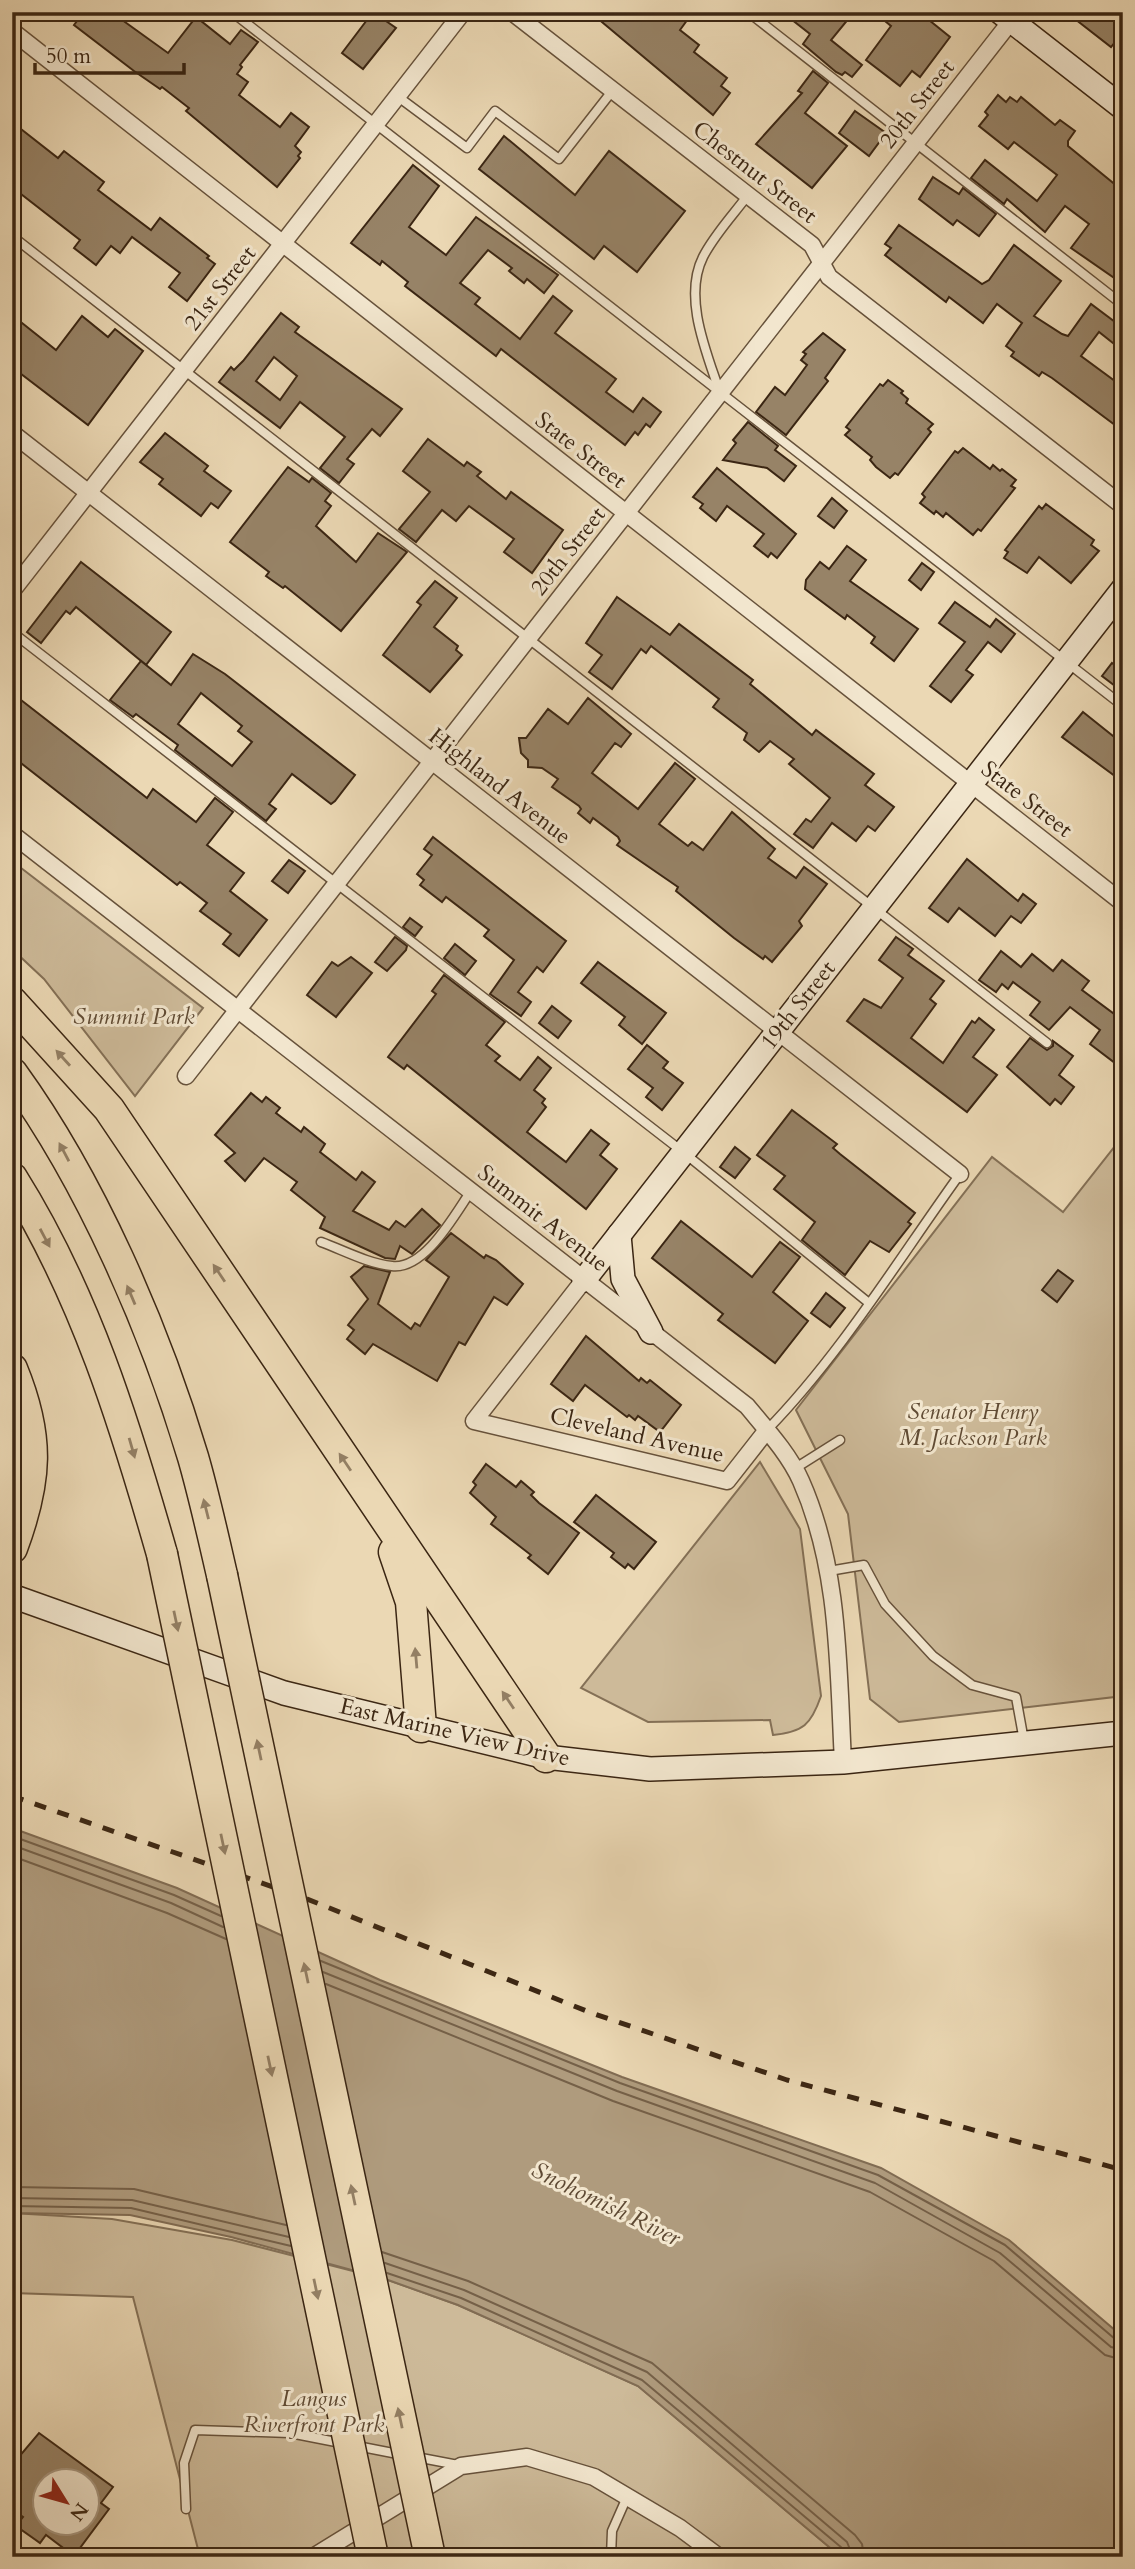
<svg xmlns="http://www.w3.org/2000/svg" width="1135" height="2569" viewBox="0 0 1135 2569" font-family="Cardo,serif">
<rect width="100%" height="100%" fill="#ebd8b4"/>
<filter id="stains"><feTurbulence type="fractalNoise" baseFrequency=".00286" numOctaves="4"/><feColorMatrix values="0 0 0 0 .2 0 0 0 0 .09 0 0 0 0 .02 0 0 0 .5 -.17"/></filter>
<radialGradient id="worn" r=".72"><stop offset=".6" stop-color="#630" stop-opacity="0"/><stop offset="1" stop-color="#630" stop-opacity=".3"/></radialGradient>
<!-- green -->
<g fill="#cdba99" stroke="#847056" stroke-width="2">
<polygon points="12,861 203,1008 135,1096 44,979 12,949"/>
<polygon points="1123,1136 1123,1696 899,1722 870,1699 848,1514 796,1410 992,1157 1063,1212"/>
<path d="M760 1462 800 1529 821 1696C811 1725 803 1732 773 1735L770 1720 648 1722 581 1688Z"/>
<polygon points="12,2213 112,2219 232,2240 388,2280 458,2305 638,2386 841,2557 200,2557 133,2297 12,2293"/>
</g>
<!-- water -->
<polygon fill="#af9b7d" stroke="#816c53" stroke-width="2" points="12,1828 177,1888 380,1980 622,2077 881,2168 1009,2240 1123,2337 1123,2557 841,2557 638,2386 458,2305 388,2280 231,2237 130,2215 12,2213"/>
<g fill="none" stroke-linecap="round" stroke-linejoin="round">
<!-- shore -->
<g stroke="#756048" stroke-width="2">
<polyline points="12,1836 174,1895 221,1916"/>
<polyline points="12,1845 171,1903 223,1927"/>
<polyline points="12,1856 167,1913 226,1939"/>
<polyline points="321,1961 620,2083 878,2175 1005,2245 1115,2339 1123,2341"/>
<polyline points="323,1972 617,2091 875,2183 1000,2253 1111,2347 1123,2350"/>
<polyline points="326,1984 613,2101 870,2192 994,2261 1105,2355 1123,2360"/>
<polyline points="12,2187 134,2189 286,2225"/>
<polyline points="12,2198 132,2200 289,2237"/>
<polyline points="12,2206 131,2208 291,2246"/>
<polyline points="382,2252 468,2281 652,2363 855,2535 862,2544 864,2557"/>
<polyline points="385,2263 464,2290 647,2372 847,2542 853,2557"/>
<polyline points="387,2273 461,2298 642,2380 842,2548 844,2557"/>
</g>
</g>
<!-- building -->
<g fill="#978367" stroke="#3b2613" stroke-width="2" fill-rule="evenodd">
<polygon points="65,12 111,12 168,53 196,17 230,44 241,30 258,42 240,65 242,67 237,74 248,82 239,95 280,127 291,113 309,127 295,146 301,152 298,156 300,158 277,187 186,111 189,108 162,87 160,89 134,71 74,25 77,21"/>
<polygon points="373,12 396,28 363,69 342,53"/>
<polygon points="590,12 693,12 680,30 699,45 694,52 727,78 721,86 730,93 713,115"/>
<polygon points="782,12 854,12 831,40 862,65 852,77 845,72 842,75 836,72 803,44 810,34"/>
<polygon points="874,12 919,12 950,37 920,77 912,71 900,86 866,60 891,26"/>
<polygon points="1066,12 1107,12 1123,25 1123,32 1111,47"/>
<polygon points="813,71 828,83 805,113 847,146 812,188 756,144 802,93 798,91"/>
<polygon points="998,95 1006,102 1010,97 1017,102 1021,97 1055,125 1060,120 1075,131 1068,141 1068,146 1123,191 1123,284 1071,248 1089,224 1065,206 1045,232 1007,199 1004,204 971,178 985,160 1037,201 1057,175 1014,142 1008,149 979,126 988,115 985,112"/>
<polygon points="855,111 886,133 869,156 839,133"/>
<polygon points="12,122 58,158 64,151 104,182 98,190 151,230 160,218 209,256 207,258 215,264 187,301 169,287 180,273 132,237 120,253 111,246 96,265 74,248 80,240 12,187"/>
<polygon points="504,136 575,195 609,151 685,211 637,272 604,246 594,259 479,169"/>
<polygon points="413,165 439,186 409,227 446,255 476,217 558,275 544,293 527,279 524,283 509,271 512,268 488,250 460,283 480,298 475,304 520,339 553,296 572,311 555,333 616,379 606,392 633,412 643,398 661,412 650,427 646,424 638,435 635,432 625,445 501,349 496,356 405,286 408,282 382,261 380,265 351,243"/>
<polygon points="933,177 959,194 963,188 996,214 979,236 957,220 953,225 919,199"/>
<polygon points="899,225 982,284 989,280 1014,245 1061,281 1034,316 1062,334 1068,336 1091,304 1123,328 1123,351 1099,332 1081,356 1123,387 1123,431 1052,378 1042,372 1039,376 1011,356 1014,352 1006,346 1022,323 997,304 983,323 949,297 946,302 885,255 891,248 885,244"/>
<path d="M281 313 299 327 295 332 402 409 380 436 372 429 347 459 354 464 339 483 320 468 345 437 300 402 280 428 219 382 231 367 234 370 243 361ZM274 357 297 376 280 400 256 381Z"/>
<polygon points="12,315 56,350 82,316 108,337 115,329 143,351 88,425 12,367"/>
<polygon points="823,333 845,350 825,378 828,381 786,435 756,412 775,387 785,395 807,365 801,360 806,354 803,352"/>
<polygon points="888,380 903,391 901,393 908,399 906,403 933,424 928,429 931,432 908,462 898,475 895,473 890,478 876,467 870,460 872,457 845,435 850,430 846,427 880,384 883,386"/>
<polygon points="748,422 778,446 775,450 796,466 784,481 767,468 723,460 736,443 733,440"/>
<polygon points="165,433 208,466 204,471 231,491 218,508 211,503 201,516 159,484 163,479 140,462"/>
<polygon points="428,439 464,466 467,462 481,472 477,476 506,499 511,492 563,530 532,573 504,552 514,539 469,506 456,521 442,510 416,542 399,529 430,492 403,471"/>
<polygon points="963,448 990,469 993,465 1000,471 1002,469 1016,480 1011,486 1015,488 1000,507 981,531 978,529 973,535 946,513 943,517 936,511 934,514 920,503 925,497 922,494 955,451 958,453"/>
<polygon points="288,467 309,482 312,478 331,493 325,501 331,506 316,526 356,562 378,533 407,552 341,631 285,586 283,588 266,576 269,572 230,542"/>
<polygon points="717,468 796,534 777,558 771,553 768,557 754,546 764,534 727,506 716,521 700,508 703,504 693,497"/>
<polygon points="832,498 847,511 834,528 818,516"/>
<polygon points="1046,504 1094,540 1091,545 1099,551 1071,583 1039,557 1027,573 1004,558 1008,552 1005,550 1039,506 1042,509"/>
<polygon points="847,546 866,560 850,581 918,629 894,661 871,643 875,637 847,615 845,619 805,589 806,580 820,562 829,569"/>
<polygon points="81,562 171,632 146,665 76,607 70,614 66,611 41,643 27,632"/>
<polygon points="922,563 934,572 921,590 909,580"/>
<polygon points="435,581 457,598 434,627 458,646 456,650 462,655 430,692 383,655 421,605 417,602"/>
<polygon points="617,597 670,635 679,624 753,680 750,684 812,735 816,730 874,774 865,785 894,807 875,831 868,826 856,841 832,823 813,848 794,834 806,819 811,822 830,798 789,764 794,759 770,741 759,752 744,740 747,733 713,707 719,699 651,646 646,653 641,649 612,689 589,672 602,655 586,643"/>
<polygon points="955,602 990,627 996,619 1015,634 1001,652 988,642 966,670 973,675 951,702 930,686 965,642 939,623"/>
<path d="M193 654 225 674 355 775 335 801 331 804 292 774 269 804 276 809 266 821 175 750 178 745 136 714 133 717 110 700 141 661 171 685ZM201 693 242 726 238 731 252 742 232 766 178 724Z"/>
<polygon points="1112,663 1123,671 1123,692 1102,676"/>
<polygon points="12,693 147,798 153,789 196,822 215,798 233,812 207,845 244,873 230,891 267,920 239,956 223,944 231,934 200,911 207,903 180,882 177,885 17,760 12,760"/>
<polygon points="588,698 631,734 621,747 615,743 592,773 638,809 675,763 695,779 659,824 688,846 692,842 703,850 732,812 775,849 768,858 796,878 804,867 827,884 799,921 802,926 772,962 765,956 763,959 734,938 676,891 678,887 617,845 620,841 618,837 593,818 590,823 578,813 581,809 579,806 552,787 558,779 542,768 528,767 528,760 521,753 519,738 526,738 548,709 568,724"/>
<polygon points="1083,712 1123,744 1123,782 1062,737"/>
<polygon points="433,837 566,941 543,972 537,967 518,992 531,1002 521,1016 490,994 514,960 484,936 489,930 446,897 442,902 420,885 424,880 417,874 432,855 424,849"/>
<polygon points="967,859 1018,901 1023,894 1036,904 1021,923 1011,916 995,936 959,908 948,922 929,908"/>
<polygon points="289,860 305,871 288,893 272,881"/>
<polygon points="410,918 422,927 415,936 403,927"/>
<polygon points="395,937 407,946 406,950 387,971 375,962"/>
<polygon points="896,937 913,949 908,955 944,981 930,999 936,1004 911,1038 943,1063 972,1021 975,1023 979,1018 994,1030 973,1057 997,1075 967,1112 847,1021 864,999 881,1008 903,978 879,960"/>
<polygon points="455,944 476,961 465,975 444,958"/>
<polygon points="1001,951 1021,967 1032,954 1053,971 1062,960 1089,981 1082,990 1113,1013 1123,1000 1123,1053 1115,1063 1090,1044 1100,1030 1070,1007 1049,1030 1030,1015 1040,1002 1013,982 1008,989 1002,984 996,992 979,980"/>
<polygon points="351,957 372,973 336,1017 307,995 332,962 338,966"/>
<polygon points="598,962 666,1013 642,1044 619,1025 625,1017 581,983"/>
<polygon points="444,975 505,1022 486,1045 500,1056 495,1061 520,1080 538,1057 551,1068 534,1090 545,1099 542,1103 546,1107 527,1132 566,1162 591,1130 609,1144 600,1155 617,1169 586,1209 407,1065 404,1069 388,1057 436,994 432,991"/>
<polygon points="552,1006 571,1021 558,1038 539,1023"/>
<polygon points="1030,1038 1047,1050 1053,1046 1053,1041 1073,1056 1059,1075 1074,1087 1061,1104 1055,1099 1050,1105 1007,1067"/>
<polygon points="647,1045 668,1062 663,1068 683,1083 662,1110 646,1097 653,1088 628,1069"/>
<polygon points="251,1093 262,1102 266,1097 280,1108 276,1113 301,1132 304,1127 325,1144 320,1152 356,1180 362,1172 375,1182 353,1211 389,1230 396,1221 405,1227 422,1209 440,1225 412,1254 400,1246 395,1259 385,1258 320,1228 325,1217 291,1190 297,1182 264,1158 245,1181 225,1161 235,1153 215,1135"/>
<polygon points="792,1110 837,1144 833,1148 840,1154 915,1213 908,1222 911,1224 889,1252 870,1241 845,1275 802,1240 815,1222 774,1189 785,1176 757,1155"/>
<polygon points="735,1147 750,1159 735,1178 720,1167"/>
<polygon points="681,1221 752,1277 780,1242 800,1257 773,1292 808,1321 775,1363 718,1320 723,1314 652,1258"/>
<polygon points="451,1233 484,1258 486,1255 496,1260 523,1284 507,1305 494,1297 465,1345 459,1342 437,1381 373,1344 365,1354 347,1339 354,1330 348,1325 368,1299 351,1277 364,1266 390,1272 378,1304 411,1329 415,1323 420,1326 449,1277 426,1260"/>
<polygon points="1058,1270 1073,1281 1057,1302 1042,1290"/>
<polygon points="826,1293 845,1308 830,1327 811,1313"/>
<polygon points="586,1336 639,1381 641,1378 647,1383 650,1380 681,1405 660,1432 638,1416 635,1420 629,1415 627,1417 585,1385 573,1401 551,1384"/>
<polygon points="486,1464 516,1487 521,1481 534,1492 531,1495 539,1503 579,1533 548,1574 528,1558 531,1555 491,1524 496,1517 470,1493 476,1485 473,1482"/>
<polygon points="596,1495 656,1542 634,1569 628,1564 625,1568 611,1557 614,1553 574,1522"/>
<path d="M39 2433 113 2487 101 2503 109 2509 74 2556 46 2535 40 2543 16 2526 23 2517 12 2509V2465ZM46 2482H88V2524H46Z"/>
</g>
<g fill="none" stroke-linecap="round" stroke-linejoin="round">
<!-- lane casing -->
<g stroke="#67523b" stroke-width="11">
<g id="lane">
<polyline points="232,12 1123,706"/>
<polyline points="748,12 1123,305"/>
<polyline points="397,96 467,148 495,111 559,159 613,90"/>
<polyline points="12,236 1047,1043"/>
<path d="M719 390C706 351 683 297 703 257 714 235 733 215 748 195"/>
<polyline points="12,632 683,1152 869,1303"/>
<path d="M321 1242C343 1250 369 1264 392 1266 425 1270 455 1214 471 1191"/>
<path d="M767 1430C841 1354 898 1260 960 1174"/>
<polyline points="794,1469 840,1440"/>
<polyline points="829,1571 864,1565 885,1604 933,1656 972,1685 1016,1697 1024,1741"/>
<polyline points="357,2446 403,2455"/>
<polyline points="416,2457 458,2465"/>
<polyline points="186,2509 184,2463 195,2430 290,2433 341,2443"/>
<polyline points="611,2557 612,2531 627,2497"/>
</g>
</g>
<!-- street casing -->
<g stroke="#67523b" stroke-width="19">
<g id="street">
<polyline points="512,12 812,245 829,277 1123,506"/>
<polyline points="12,31 1123,903"/>
<polyline points="12,433 960,1174"/>
<polyline points="12,591 463,12"/>
<path d="M12 834 747 1406C766 1429 789 1454 801 1481 840 1569 838 1667 843 1762"/>
<polyline points="186,1076 1011,21"/>
<polyline points="584,1280 474,1421 727,1481 767,1430"/>
<polyline points="313,2557 461,2466 527,2457 594,2477 680,2528 719,2557"/>
</g>
</g>
<!-- secondary casing -->
<g stroke="#3b2613" stroke-width="26">
<g id="secondary">
<polyline points="1000,12 1123,108"/>
<polyline points="619,1235 623,1279 651,1332"/>
<polyline points="584,1280 1123,589"/>
<polyline points="12,1596 284,1693 546,1757 650,1769 843,1762 1123,1733"/>
</g>
</g>
<!-- highway casing -->
<g stroke="#3b2613" stroke-width="33">
<g id="highway">
<polyline points="12,1002 109,1109 546,1757"/>
<path d="M12 1073C91 1182 154 1327 193 1457 204 1495 213 1536 222 1575"/>
<path d="M12 1178C85 1294 125 1424 162 1554"/>
<path d="M12 1369C40 1437 37 1481 12 1548"/>
<polyline points="394,1552 411,1602 421,1727"/>
</g>
</g>
<!-- lane -->
<use href="#lane" stroke="#f2e6ce" stroke-width="8"/>
<!-- street -->
<use href="#street" stroke="#f2e6ce" stroke-width="16"/>
<!-- secondary -->
<use href="#secondary" stroke="#f2e6ce" stroke-width="23"/>
<!-- highway -->
<use href="#highway" stroke="#ebd8b4" stroke-width="30"/>
<!-- rail -->
<polyline stroke="#3b2613" stroke-width="5" stroke-dasharray="12 12" stroke-linecap="butt" points="12,1796 302,1897 589,2012 787,2080 1123,2170"/>
<!-- highway-bridge casing -->
<g stroke="#3b2613" stroke-width="33" stroke-linecap="butt">
<g id="highway-bridge">
<polyline points="162,1554 373,2557"/>
<polyline points="222,1575 430,2557"/>
</g>
</g>
<!-- highway-bridge -->
<use href="#highway-bridge" stroke="#ebd8b4" stroke-width="30"/>
</g>
<!-- one-way arrows -->
<defs><path id="oneway-solid" d="M-6-.8H1V-3.2L6.5 0L1 3.2V.8H-6Z" transform="scale(1.75)"/></defs>
<g fill="#937f64">
<use href="#oneway-solid" transform="translate(63 1058) rotate(-132)"/>
<use href="#oneway-solid" transform="translate(64 1152) rotate(-118)"/>
<use href="#oneway-solid" transform="translate(45 1238) rotate(62)"/>
<use href="#oneway-solid" transform="translate(219 1273) rotate(-124)"/>
<use href="#oneway-solid" transform="translate(131 1295) rotate(-113)"/>
<use href="#oneway-solid" transform="translate(132 1448) rotate(74)"/>
<use href="#oneway-solid" transform="translate(345 1462) rotate(-124)"/>
<use href="#oneway-solid" transform="translate(206 1509) rotate(-104)"/>
<use href="#oneway-solid" transform="translate(176 1621) rotate(78)"/>
<use href="#oneway-solid" transform="translate(416 1658) rotate(-95)"/>
<use href="#oneway-solid" transform="translate(508 1700) rotate(-124)"/>
<use href="#oneway-solid" transform="translate(259 1750) rotate(-102)"/>
<use href="#oneway-solid" transform="translate(223 1844) rotate(78)"/>
<use href="#oneway-solid" transform="translate(306 1973) rotate(-102)"/>
<use href="#oneway-solid" transform="translate(270 2066) rotate(78)"/>
<use href="#oneway-solid" transform="translate(353 2195) rotate(-102)"/>
<use href="#oneway-solid" transform="translate(316 2289) rotate(78)"/>
<use href="#oneway-solid" transform="translate(400 2418) rotate(-102)"/>
</g>
<g text-anchor="middle" dominant-baseline="central" stroke-width="6" stroke-linejoin="round" paint-order="stroke">
<!-- street labels -->
<g font-size="23" fill="#3b2613" stroke="#f2e6ce">
<text transform="translate(917 104) rotate(-52)">20th Street</text>
<text transform="translate(755 172) rotate(38)">Chestnut Street</text>
<text transform="translate(220 288) rotate(-52)">21st Street</text>
<text transform="translate(581 450) rotate(38)">State Street</text>
<text transform="translate(568 551) rotate(-52)">20th Street</text>
<text transform="translate(500 786) rotate(38)">Highland Avenue</text>
<text transform="translate(1027 799) rotate(38)">State Street</text>
<text transform="translate(798 1005) rotate(-52)">19th Street</text>
<text transform="translate(543 1218) rotate(38)">Summit Avenue</text>
<text transform="translate(637 1435) rotate(13)">Cleveland Avenue</text>
<text transform="translate(455 1732) rotate(13)">East Marine View Drive</text>
</g>
<!-- park labels -->
<g font-size="23" font-style="italic" fill="#604b34" stroke="#f2e6ce">
<text x="134" y="1016">Summit Park</text>
<text x="973" y="1411">Senator Henry<tspan x="973" dy="26">M. Jackson Park</tspan></text>
<text x="314" y="2398">Langus<tspan x="314" dy="26">Riverfront Park</tspan></text>
</g>
<!-- water labels -->
<g font-size="24" font-style="italic" fill="#5e4933" stroke="#f2e6ce">
<text transform="translate(606 2204) rotate(26)">Snohomish River</text>
</g>
</g>
<!-- margin -->
<rect width="1135" height="2569" fill="none" stroke="#ebd8b4" stroke-width="42"/>
<rect x="14" y="14" width="1107" height="2541" fill="none" stroke="#3b2613" stroke-width="3.5"/>
<rect x="21" y="21" width="1093" height="2527" fill="none" stroke="#3b2613" stroke-width="2"/>
<!-- north arrow -->
<g transform="translate(66 2502) rotate(127)"><circle r="33" fill="#f2e6ce" stroke="#a99983" stroke-width="2"/>
<path d="M0-5L12 26L0 18L-12 26Z" fill="#8f2418"/>
<text y="-10" font-size="19" font-weight="bold" text-anchor="middle" fill="#3b2613">N</text>
</g>
<!-- scale -->
<path d="M35 63v10h149v-10" fill="none" stroke="#3b2613" stroke-width="3.5"/>
<text x="46" y="63" font-size="21" fill="#3b2613" stroke="#f2e6ce" stroke-width="5" paint-order="stroke">50 m</text>
<rect width="100%" height="100%" filter="url(#stains)"/>
<rect width="100%" height="100%" fill="url(#worn)"/>
</svg>
